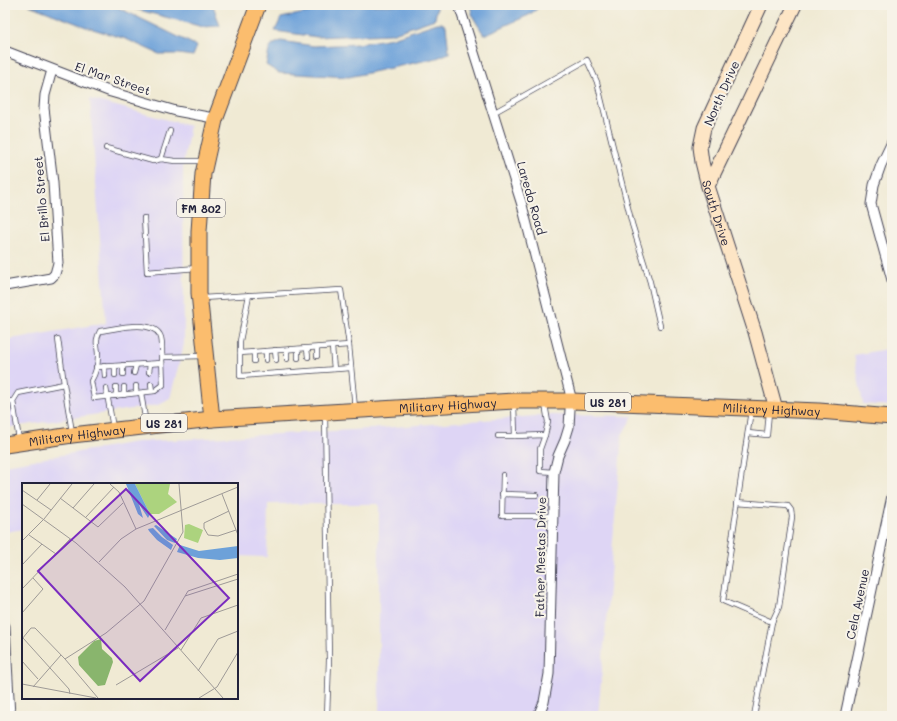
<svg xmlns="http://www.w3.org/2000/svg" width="897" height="721" viewBox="0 0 897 721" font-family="Mali,sans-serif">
<rect width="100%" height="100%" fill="#f7f3e8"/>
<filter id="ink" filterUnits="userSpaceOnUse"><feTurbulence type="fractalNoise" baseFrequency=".025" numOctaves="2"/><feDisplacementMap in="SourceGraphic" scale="8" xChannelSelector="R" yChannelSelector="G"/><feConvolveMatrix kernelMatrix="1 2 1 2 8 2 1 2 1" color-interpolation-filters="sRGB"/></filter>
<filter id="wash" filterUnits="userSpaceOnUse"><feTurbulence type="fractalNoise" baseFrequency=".012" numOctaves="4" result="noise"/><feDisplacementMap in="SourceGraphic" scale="16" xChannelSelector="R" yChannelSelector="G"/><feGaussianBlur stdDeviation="0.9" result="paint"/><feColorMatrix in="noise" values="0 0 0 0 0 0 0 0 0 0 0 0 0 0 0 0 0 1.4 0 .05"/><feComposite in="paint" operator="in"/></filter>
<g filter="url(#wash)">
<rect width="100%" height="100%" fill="#f0ead4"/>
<!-- built -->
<g fill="#ded5f5">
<polygon points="90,99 190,126 183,165 184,344 170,398 158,405 5,428 5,340 106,323"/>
<polygon points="892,348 892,406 863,404 854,355"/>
<polygon points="547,415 633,416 622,435 598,716 379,716 379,504 268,504 267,557 237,556 237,484 23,484 23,529 5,532 5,465 136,442 369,429"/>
</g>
<!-- water -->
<g fill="#6da1d9" stroke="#48628a">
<polygon points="29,5 113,5 197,46 193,56 178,54 159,54 126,39 86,27"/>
<polygon points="120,5 213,5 220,26 203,27"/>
<polygon points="341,5 436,5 437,8 435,19 391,34 317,37 275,31 281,18"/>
<polygon points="470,5 542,5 529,15 484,35 473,17"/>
<polygon points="437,23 442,23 446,26 449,53 437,58 349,77 279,73 266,65 269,50 272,45 281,41 314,46 358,44 392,38"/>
</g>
</g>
<g filter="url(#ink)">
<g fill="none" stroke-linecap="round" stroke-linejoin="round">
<!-- lane casing -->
<g stroke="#414052" stroke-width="6">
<g id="lane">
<polyline points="493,113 587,60 597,82 632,224 650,282 660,326"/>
<polyline points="106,148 153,161 161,159 175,161 205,161"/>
<polyline points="161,159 170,131"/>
<polyline points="144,218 147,272 197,268"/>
<polyline points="249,295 240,341 240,376 351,368"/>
<polyline points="202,298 341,290 349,345 355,408"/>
<polyline points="58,339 64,384"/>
<polyline points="332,347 334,369"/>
<polyline points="317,348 317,356"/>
<polyline points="298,349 298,358"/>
<polyline points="307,349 308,357"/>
<polyline points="275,350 276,360"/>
<polyline points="287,350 287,359"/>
<polyline points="266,351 266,360"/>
<polyline points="254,352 254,361"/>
<polyline points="240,353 349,345"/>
<path d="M162 357 163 385 155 391 94 398 91 381C95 374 98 364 98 356 98 344 94 343 100 331 115 329 151 319 160 335 163 340 162 351 162 357L204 356"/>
<polyline points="104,366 105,376"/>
<polyline points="115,366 115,375"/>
<polyline points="96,367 162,363"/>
<polyline points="149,372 150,364"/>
<polyline points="134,373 136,365"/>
<polyline points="123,374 123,365"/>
<polyline points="151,384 152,391"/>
<polyline points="116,387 116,396"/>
<polyline points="106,388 113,428"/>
<polyline points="136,393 136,386"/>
<polyline points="141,393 146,424"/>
<polyline points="124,395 124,387"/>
<polyline points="13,401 18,393 64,384 72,432"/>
<polyline points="5,402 13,401 19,440"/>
<polyline points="514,403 515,436 545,435 540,449 540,471 554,472"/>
<polyline points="325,414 329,660 327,716"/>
<polyline points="748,433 767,435 769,412"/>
<polyline points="545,435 548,422 545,404"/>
<polyline points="498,436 515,436"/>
<polyline points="503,475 502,516 553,516"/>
<polyline points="502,494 536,495"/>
<polyline points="737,502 788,506 791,510 792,517 779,607 772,622 723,601 751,410"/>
<polyline points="754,716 772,622"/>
</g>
</g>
<!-- street casing -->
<g stroke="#414052" stroke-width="11">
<g id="street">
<polyline points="459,5 522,205 572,401 570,409 569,427 565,440 558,456 554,472 549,674 544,702 538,716"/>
<polyline points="5,51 111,92 176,111 208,117 215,120"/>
<polyline points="892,142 881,165 874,185 871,204 892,280"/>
<polyline points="5,286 51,278 55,274 58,263 53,183 44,108 45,95 52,70"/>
<polyline points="5,626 10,716"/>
<polyline points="845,716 892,496"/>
</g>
</g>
<!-- secondary casing -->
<g stroke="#414052" stroke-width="15">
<g id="secondary">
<path id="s1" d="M761 5 704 128 700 147 702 162 708 186 755 332 776 409"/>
<polyline points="708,186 795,5"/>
</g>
</g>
<!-- primary casing -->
<g stroke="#414052" stroke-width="17">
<g id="primary">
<polyline points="212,419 199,293 199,231 203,174 215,120 258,5"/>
<path id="s2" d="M5 445 72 435 212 419 514 401H572L819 411 892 417"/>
</g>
</g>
<!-- lane -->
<use href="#lane" stroke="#fff" stroke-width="4.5"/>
<!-- street -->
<use href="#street" stroke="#fff" stroke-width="9"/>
<!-- secondary -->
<use href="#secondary" stroke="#fde5c5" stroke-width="13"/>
<!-- primary -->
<use href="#primary" stroke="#fbbd6e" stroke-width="15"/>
</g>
</g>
<g text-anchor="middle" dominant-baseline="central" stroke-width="4" stroke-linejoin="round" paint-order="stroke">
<!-- shield labels -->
<g fill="#f7f3e8" stroke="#62616f" stroke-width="1">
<rect x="177" y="199" width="48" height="18" rx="3"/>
<rect x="585" y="393" width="46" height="18" rx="3"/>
<rect x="141" y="414" width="46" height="18" rx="3"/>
</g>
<g font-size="11" font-weight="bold" fill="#22223b">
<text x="201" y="208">FM 802</text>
<text x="608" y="402">US 281</text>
<text x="164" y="423">US 281</text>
</g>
<!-- street labels -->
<g font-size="12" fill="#22223b" stroke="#f7f3e8">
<text transform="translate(113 78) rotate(19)">El Mar Street</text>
<text transform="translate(721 93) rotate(-66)">North Drive</text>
<text transform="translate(532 198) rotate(74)">Laredo Road</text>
<text transform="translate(41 199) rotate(-95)">El Brillo Street</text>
<text stroke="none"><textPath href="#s1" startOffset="223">South Drive</textPath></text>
<text stroke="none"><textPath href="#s2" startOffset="445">Military Highway</textPath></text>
<text stroke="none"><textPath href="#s2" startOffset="769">Military Highway</textPath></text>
<text stroke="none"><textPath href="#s2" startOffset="73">Military Highway</textPath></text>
<text transform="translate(540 557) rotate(-89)">Father Mestas Drive</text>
<text transform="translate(857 604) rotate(-78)">Cela Avenue</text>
</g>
</g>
<!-- overview -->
<g transform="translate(22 483)">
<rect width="216" height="216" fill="#f0ead4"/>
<path d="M113 1H148L146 11 155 19 137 31H128ZM167 41 181 47 176 60 162 55 163 42Z" fill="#acd37e"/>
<path d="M79 156 80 166 90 175 91 179 83 202 76 203 57 182 56 174 72 158Z" fill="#89b56d"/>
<path d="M104 1H113L128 31 126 35 117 21 121 35 116 31ZM134 42 155 56 153 60 145 57 132 43ZM131 45 140 54 151 62 149 67 135 57 127 48 126 46ZM158 62 177 68 216 63V75L198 77 176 75 155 69Z" fill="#6da1d9"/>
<path fill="none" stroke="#9e9a97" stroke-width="1" d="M88 1 97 9 114 46M0 7 29 27M200 11 216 52M38 15 76 44 101 20M15 17 28 1M0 21 54 60 103 104 201 215M51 25 72 1M207 28 182 40V45L186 52 196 53 214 47M64 34 92 4M7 52 34 71M0 58 22 36 50 1M77 79 99 56 114 46 216 4M0 82 20 61M0 106 48 56M163 113 216 96M0 130 21 106 11 95M143 147 166 108 216 91M1 155 47 206 48 211M0 156 9 145H13L43 176 76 215M159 167 179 135 216 122M43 176 84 150 122 118 161 49 157 1M0 178 16 196M176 188 196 156 216 148M0 201 74 215M94 202 156 165M11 204 39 172M177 215 195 204 216 169"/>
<path fill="#7b2cbf" fill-opacity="0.15" stroke="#7b2cbf" stroke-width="2" d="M104 6 207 115 118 198 16 88Z"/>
<rect width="216" height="216" fill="none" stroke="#22223b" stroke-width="2"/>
</g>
<!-- margin -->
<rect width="897" height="721" fill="none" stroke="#f7f3e8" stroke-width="20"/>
</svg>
